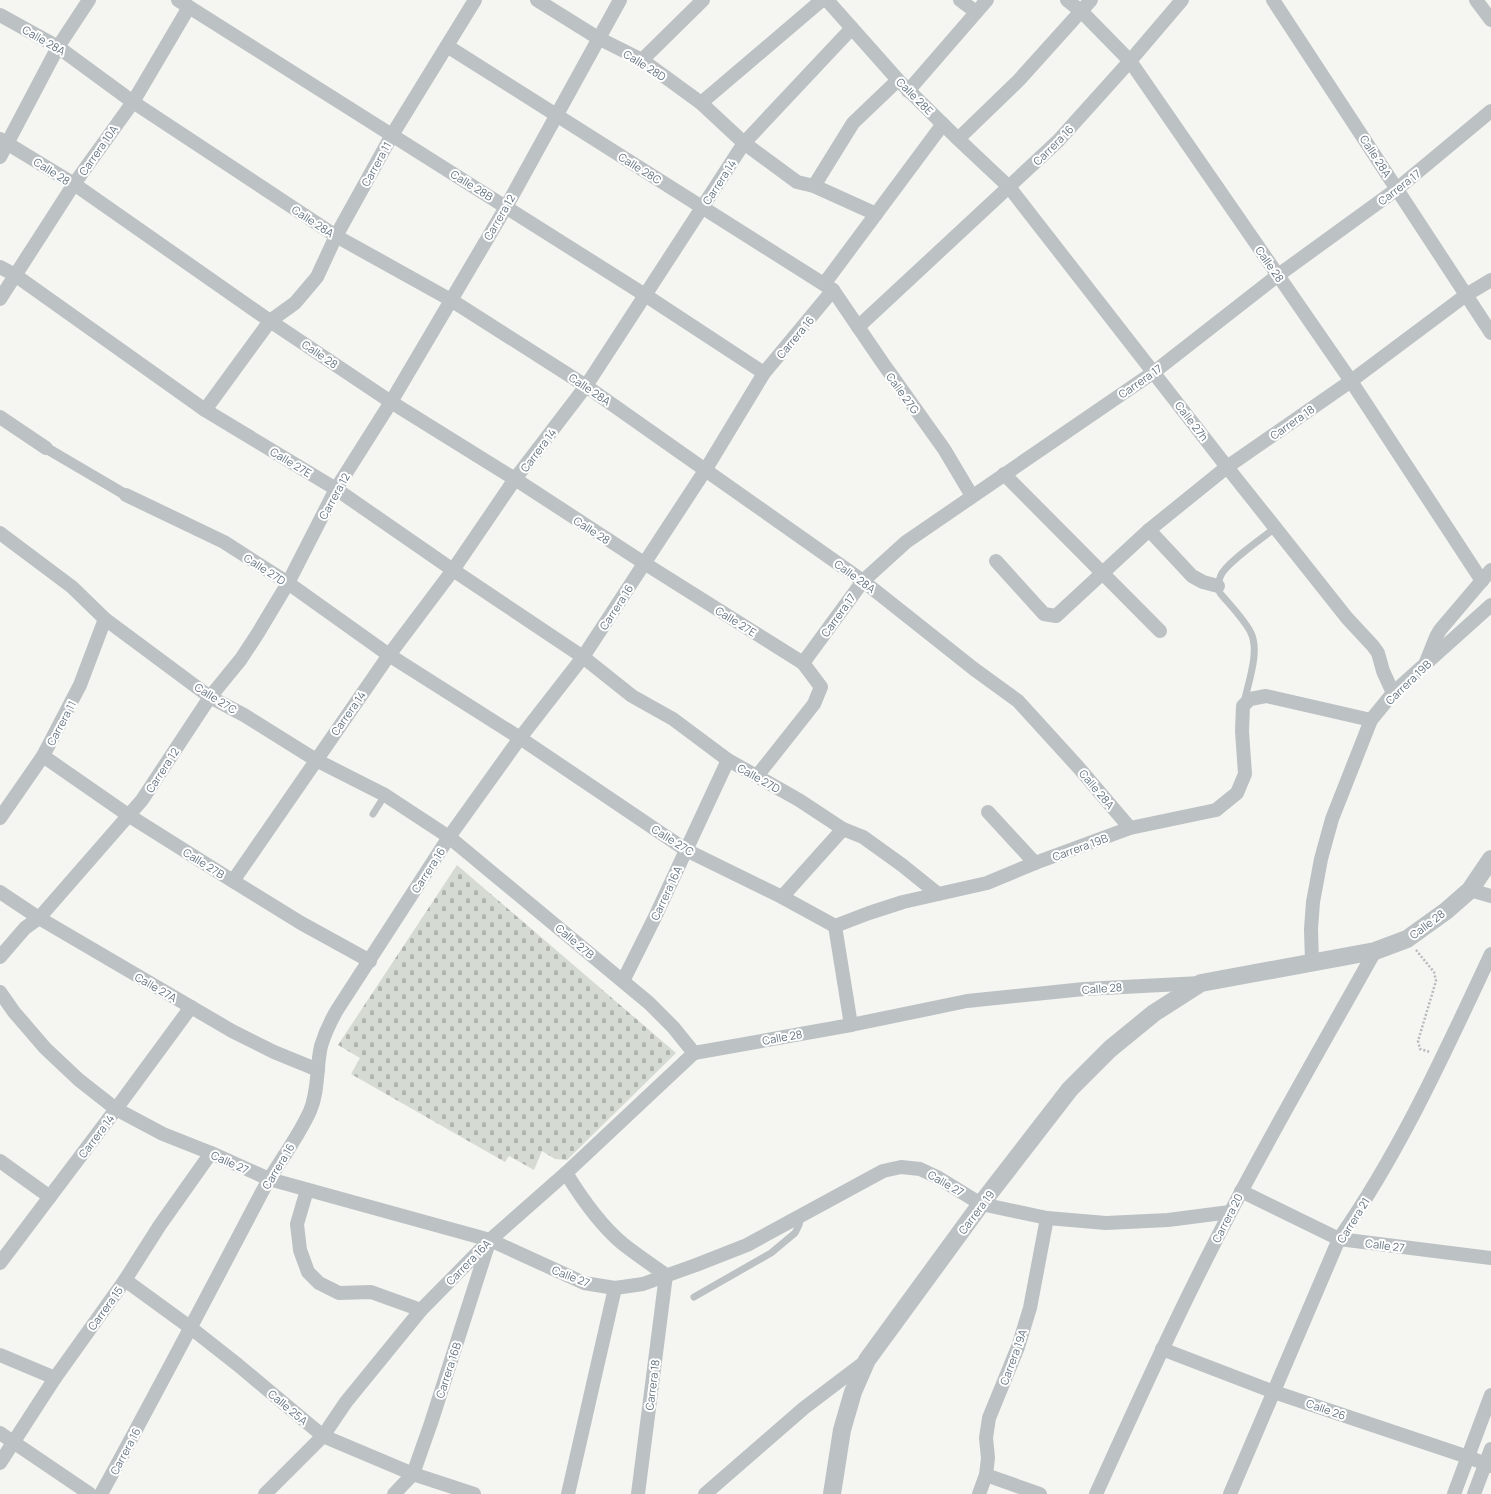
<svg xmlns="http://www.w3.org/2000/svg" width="1491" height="1494" viewBox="0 0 1491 1494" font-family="Manrope,sans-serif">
<defs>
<pattern id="cemetery-stones" width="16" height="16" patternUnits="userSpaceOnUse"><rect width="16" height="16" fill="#d5dad2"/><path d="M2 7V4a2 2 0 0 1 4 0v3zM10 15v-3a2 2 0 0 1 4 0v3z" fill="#b1b5b0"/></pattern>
</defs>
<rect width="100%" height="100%" fill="#f5f6f2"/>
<!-- cemetery -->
<polygon fill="url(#cemetery-stones)" points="457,865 676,1053 567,1160 555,1159 542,1151 534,1170 509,1156 505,1162 351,1074 360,1058 338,1045"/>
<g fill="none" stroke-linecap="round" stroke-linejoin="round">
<!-- path -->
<polyline stroke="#b7babc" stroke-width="2.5" stroke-dasharray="2 2" stroke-linecap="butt" points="1416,950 1434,972 1436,981 1418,1041 1420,1049 1430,1052"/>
<!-- service -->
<g stroke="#bcc1c4" stroke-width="7">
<path d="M1244 703C1248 683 1260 652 1251 633 1245 620 1229 604 1220 593 1218 587 1218 581 1221 575 1227 562 1263 538 1276 527"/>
<polyline points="373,814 385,795"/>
<polyline points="694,1297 771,1253 795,1233 799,1225 801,1216"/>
</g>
<!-- pedestrian -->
<polyline stroke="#bcc1c4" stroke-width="11" points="46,448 126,495"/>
<!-- minor -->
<g stroke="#bcc1c4" stroke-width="14">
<polyline points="178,0 645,295 764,373"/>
<polyline points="537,0 598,38 642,60 701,103 744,143 797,182 814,186 876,214"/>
<polyline points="827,0 898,80 958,139 1009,187 1227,467 1347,618 1373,646 1378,653 1383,671 1393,693"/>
<polyline points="960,0 976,12"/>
<polyline points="1067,0 1082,12 1130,61 1351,381 1482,581"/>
<polyline points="1273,0 1491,333"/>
<polyline points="1476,0 1491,20"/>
<polyline points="0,15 58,47 133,102 336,236 451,300 586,386 863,581 974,669 1018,701 1079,768 1130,828"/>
<polyline points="447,46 833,290 882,362 944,449 972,496"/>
<polyline points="642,60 703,0"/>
<polyline points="908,91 987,0"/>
<polyline points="701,103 822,0"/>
<polyline points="0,139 74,184 270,321 391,402 515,479 644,563 803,663 821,687 814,704 757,776"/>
<polyline points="958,139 1019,80 1091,0"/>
<polyline points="0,157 58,47 89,0"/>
<polyline points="814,186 853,123 898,80"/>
<polyline points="0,267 15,275 205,410 336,489 453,570 583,657 632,696 673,719 728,760 799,800 843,829 863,837 902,865 938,894"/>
<polyline points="824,284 943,124"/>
<polyline points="0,299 74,184 133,102 189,7"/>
<polyline points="858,327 1058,141 1130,61 1182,0"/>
<polyline points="205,410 270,321 295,303 317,277 336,236 392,135 475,0"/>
<polyline points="0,417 46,448"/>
<polyline points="1004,474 1160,631"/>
<polyline points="126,495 224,542 288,583 389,655 520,738 686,850 782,897 835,926"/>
<polyline points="1149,530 1192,576 1203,582 1218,586"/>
<polyline points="0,533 72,587 105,619 210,697 244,715 316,760 385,795 449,837 649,1003 673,1027 694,1053"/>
<polyline points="996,561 1044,614 1056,616 1149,530 1227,467 1351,381 1466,295 1491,280"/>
<polyline points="1426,662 1436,637 1440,630 1491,570"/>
<polyline points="803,663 863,581 906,542 1154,372 1277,276 1397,189 1491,111"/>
<polyline points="43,756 128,815 233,881 301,923 370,961"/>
<polyline points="988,812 1035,863"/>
<polyline points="0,818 43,756 80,685 105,619"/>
<polyline points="233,881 389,655 453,570 515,479 586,386 744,143 852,28"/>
<polyline points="1470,890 1491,896"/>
<polyline points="0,892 39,918 232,1031 274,1052 318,1070"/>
<polyline points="782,897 843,829"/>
<polyline points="835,926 869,913 903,902 987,883 1035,863 1130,828 1216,810 1237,793 1245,774 1242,731 1243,706 1250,699 1266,696 1371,720"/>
<polyline points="835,926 851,1025"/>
<polyline points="0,957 25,928 39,918 142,800 210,697 241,659 258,633 288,583 336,489 391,402 506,207 620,0"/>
<polyline points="1312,963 1311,929 1313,902 1321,859 1332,819 1371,720 1393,693 1491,605"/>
<polyline points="623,981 655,917 728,760"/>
<polyline points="0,992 14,1012 45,1048 79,1080 116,1109 163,1134 211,1153 269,1179 490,1240 584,1283 615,1288 643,1284 696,1265 747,1245 883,1171 901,1167 920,1169 937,1177 981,1204 1047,1218 1106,1223 1168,1220 1230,1212"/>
<polyline points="694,1053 851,1025 967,1001 1084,989 1201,983"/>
<polyline points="0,1161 50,1197"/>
<path d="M566 1173C582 1199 600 1225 623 1244 637 1255 652 1265 666 1275L638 1494"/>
<polyline points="307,1190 297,1224 300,1250 308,1272 319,1283 339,1293 371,1292 421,1310"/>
<polyline points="1241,1191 1339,1239 1491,1258"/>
<polyline points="0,1263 116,1109 191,1007"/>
<polyline points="125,1280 191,1328 238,1365 323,1436 413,1474 474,1494"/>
<polyline points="1162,1349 1274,1392 1468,1457 1491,1466"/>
<polyline points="0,1355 55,1378"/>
<polyline points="0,1433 90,1494"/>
<polyline points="0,1463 55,1378 125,1280 160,1225 211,1153"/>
<polyline points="986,1475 1040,1494"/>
<path d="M101 1494C156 1394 209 1293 262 1192 277 1164 297 1140 310 1111 319 1090 316 1068 321 1046 325 1033 330 1022 337 1010L449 837 520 738 583 657 706 469 764 373 833 290"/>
<polyline points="265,1494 323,1436 346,1402 421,1310 490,1240 566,1173 694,1053"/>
<polyline points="394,1494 413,1474 431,1423 489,1242"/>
<polyline points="568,1494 615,1288"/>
<polyline points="705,1494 804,1408 866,1361"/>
<polyline points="979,1494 986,1475 988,1458 986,1438 989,1418 1018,1347 1030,1308 1047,1218"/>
<path d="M1096 1494C1139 1399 1182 1304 1231 1211 1277 1123 1327 1037 1375 951"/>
<path d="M1230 1494 1339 1239C1401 1150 1445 1052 1491 954"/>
<polyline points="1454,1494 1491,1395"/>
<polyline points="1474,1494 1491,1449"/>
</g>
<!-- tertiary -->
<polyline stroke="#bcc1c4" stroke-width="18" points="832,1494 842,1430 853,1392 867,1360 981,1204 1070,1089 1110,1049 1154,1013 1201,983 1375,951 1407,939 1446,911 1470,890 1491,859"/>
</g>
<g text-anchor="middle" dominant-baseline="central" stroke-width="4" stroke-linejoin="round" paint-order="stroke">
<!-- street labels -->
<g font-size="11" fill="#667582" stroke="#fff">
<text transform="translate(44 40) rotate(30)">Calle 28A</text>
<text transform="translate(645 65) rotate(32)">Calle 28D</text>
<text transform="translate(915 96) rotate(45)">Calle 28E</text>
<text transform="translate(1053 145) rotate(-45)">Carrera 16</text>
<text transform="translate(98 150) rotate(-55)">Carrera 10A</text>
<text transform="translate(1376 156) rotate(57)">Calle 28A</text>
<text transform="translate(376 164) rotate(-61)">Carrera 11</text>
<text transform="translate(640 168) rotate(32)">Calle 28C</text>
<text transform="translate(52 171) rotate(32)">Calle 28</text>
<text transform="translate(719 182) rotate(-57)">Carrera 14</text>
<text transform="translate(472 185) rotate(32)">Calle 28B</text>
<text transform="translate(1399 187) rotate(-38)">Carrera 17</text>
<text transform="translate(499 217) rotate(-60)">Carrera 12</text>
<text transform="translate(313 221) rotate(33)">Calle 28A</text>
<text transform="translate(1270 264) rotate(55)">Calle 28</text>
<text transform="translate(795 337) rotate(-50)">Carrera 16</text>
<text transform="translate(320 354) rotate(34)">Calle 28</text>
<text transform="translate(1140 381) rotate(-35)">Carrera 17</text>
<text transform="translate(590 389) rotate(34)">Calle 28A</text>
<text transform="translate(903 393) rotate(54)">Calle 27G</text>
<text transform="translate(1192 421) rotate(52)">Calle 27h</text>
<text transform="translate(1292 422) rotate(-35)">Carrera 18</text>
<text transform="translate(538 450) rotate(-53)">Carrera 14</text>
<text transform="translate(291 462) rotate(31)">Calle 27E</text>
<text transform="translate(334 496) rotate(-61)">Carrera 12</text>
<text transform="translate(592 530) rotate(33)">Calle 28</text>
<text transform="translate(265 569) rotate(33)">Calle 27D</text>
<text transform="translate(855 576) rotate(36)">Calle 28A</text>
<text transform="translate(616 607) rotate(-57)">Carrera 16</text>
<text transform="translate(838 615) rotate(-54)">Carrera 17</text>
<text transform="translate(736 621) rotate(32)">Calle 27E</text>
<text transform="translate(1408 682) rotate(-44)">Carrera 19B</text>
<text transform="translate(216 698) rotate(32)">Calle 27C</text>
<text transform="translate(348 713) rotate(-55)">Carrera 14</text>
<text transform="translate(61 723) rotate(-62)">Carrera 11</text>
<text transform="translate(162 770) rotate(-57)">Carrera 12</text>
<text transform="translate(759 778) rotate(29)">Calle 27D</text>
<text transform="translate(1097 789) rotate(50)">Calle 28A</text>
<text transform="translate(673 840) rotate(32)">Calle 27C</text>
<text transform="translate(1080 847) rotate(-20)">Carrera 19B</text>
<text transform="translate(204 863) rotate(32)">Calle 27B</text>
<text transform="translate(428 870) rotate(-57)">Carrera 16</text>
<text transform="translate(666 893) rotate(-65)">Carrera 16A</text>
<text transform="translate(1427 924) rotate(-37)">Calle 28</text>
<text transform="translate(575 941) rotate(40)">Calle 27B</text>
<text transform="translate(156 987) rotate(30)">Calle 27A</text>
<text transform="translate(1102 988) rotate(-4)">Calle 28</text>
<text transform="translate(782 1037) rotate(-10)">Calle 28</text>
<text transform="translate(96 1136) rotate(-53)">Carrera 14</text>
<text transform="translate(230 1162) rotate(24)">Calle 27</text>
<text transform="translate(278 1166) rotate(-59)">Carrera 16</text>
<text transform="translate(946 1183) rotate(30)">Calle 27</text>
<text transform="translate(976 1212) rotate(-53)">Carrera 19</text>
<text transform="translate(1227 1218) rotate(-63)">Carrera 20</text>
<text transform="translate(1353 1220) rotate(-58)">Carrera 21</text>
<text transform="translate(1385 1245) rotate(7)">Calle 27</text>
<text transform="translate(468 1262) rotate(-46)">Carrera 16A</text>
<text transform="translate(571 1276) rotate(21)">Calle 27</text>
<text transform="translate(105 1308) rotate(-54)">Carrera 15</text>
<text transform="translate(1013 1357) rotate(-70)">Carrera 19A</text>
<text transform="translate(448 1370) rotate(-72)">Carrera 16B</text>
<text transform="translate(652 1385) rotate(-83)">Carrera 18</text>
<text transform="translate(288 1407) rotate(40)">Calle 25A</text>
<text transform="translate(1326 1409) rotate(19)">Calle 26</text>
<text transform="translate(125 1451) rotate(-62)">Carrera 16</text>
</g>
</g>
</svg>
